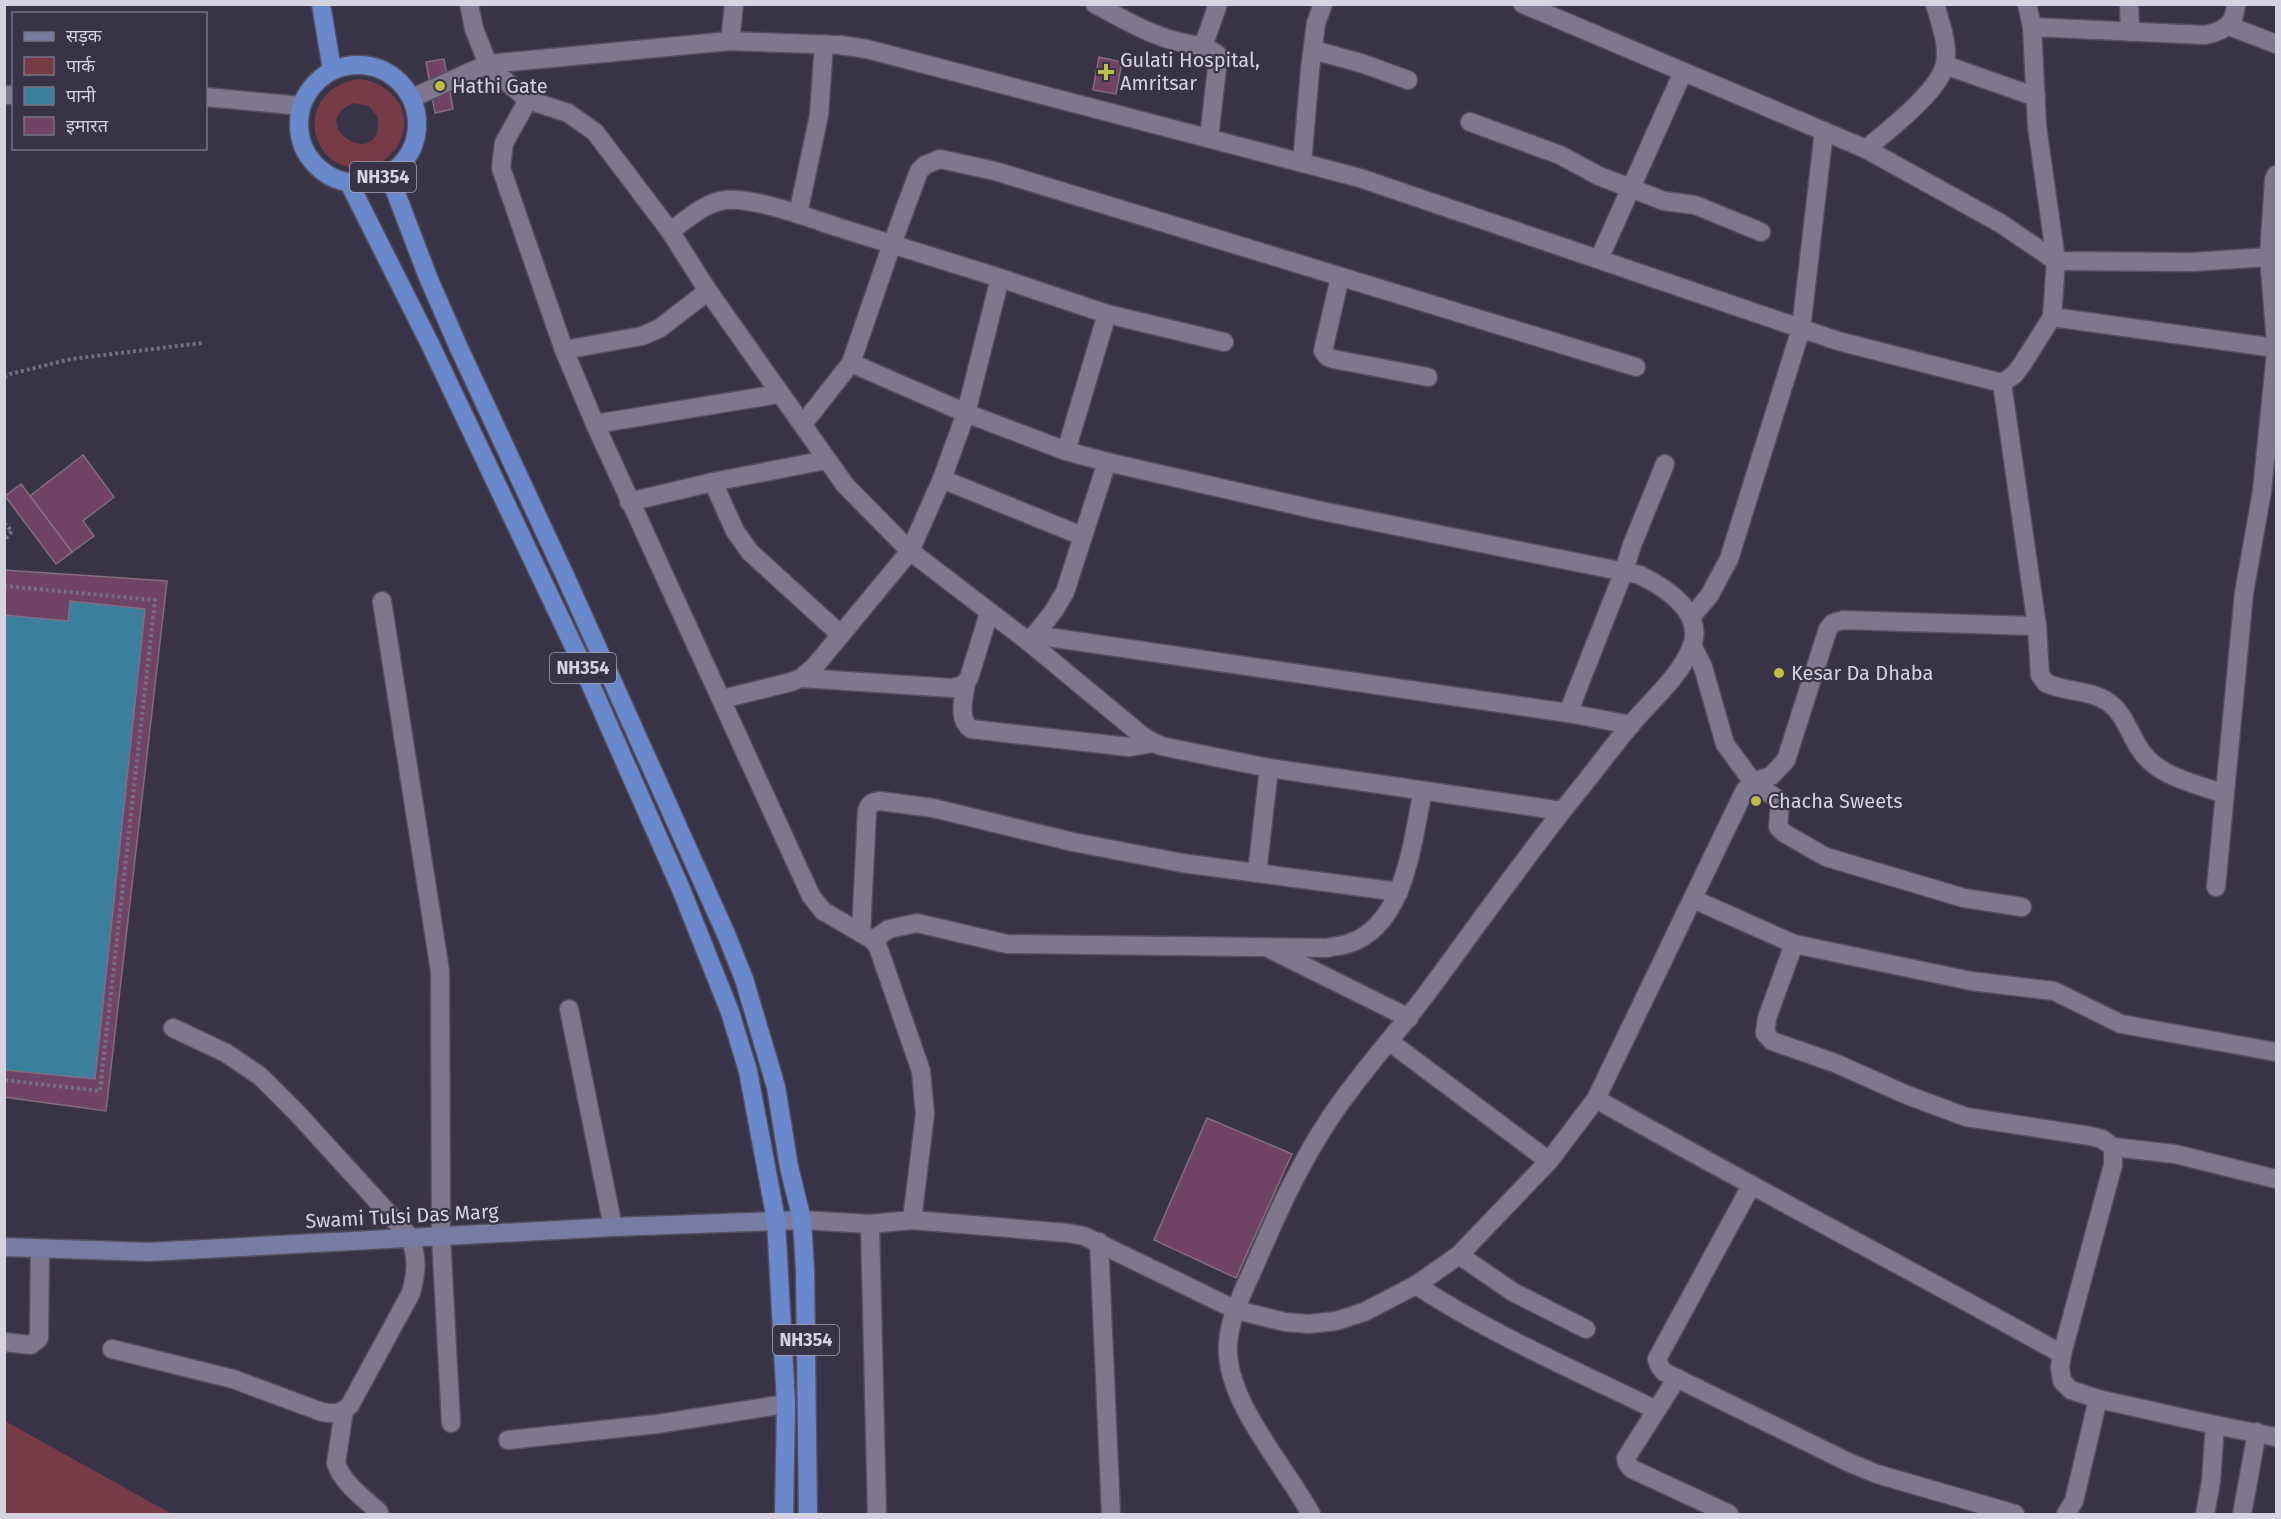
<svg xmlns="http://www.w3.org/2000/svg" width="2281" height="1519" viewBox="0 0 2281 1519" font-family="'Fira Sans','Noto Sans Devanagari',sans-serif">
<rect width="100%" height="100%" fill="#393348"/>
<!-- green -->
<g fill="#763b47" fill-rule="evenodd">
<path d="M358 79C392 82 418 114 397 147 390 157 379 165 367 167 309 177 290 91 358 79ZM354 103 369 106 378 118C382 175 302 123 354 103Z"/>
<polygon points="4,1421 5,1421 172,1514 5,1514"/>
</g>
<!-- water -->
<polygon fill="#3a7f9e" points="70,601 145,609 95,1079 5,1070 4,615"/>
<!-- building -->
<g fill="#704268" stroke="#836d7e" stroke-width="1.5">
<polygon points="1099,57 1122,62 1116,94 1093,90"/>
<polygon points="444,59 453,109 435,113 426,62"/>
<polygon points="83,455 114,497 83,521 94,536 72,552 30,496"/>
<polygon points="21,484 72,552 56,564 5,496"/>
<polygon points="4,570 167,581 106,1111 4,1097 4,1070 95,1079 145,609 70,601 68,621 4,615"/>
<polygon points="1207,1118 1292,1154 1236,1278 1154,1240"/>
</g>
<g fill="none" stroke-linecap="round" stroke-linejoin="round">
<!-- street casing -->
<g stroke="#544e5f" stroke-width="21">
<g id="street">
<polyline points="469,4 474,29 488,64 495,72 528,100 568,113 595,132 670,231 708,291 845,485 910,551 1029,642 1145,738 1161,746 1269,768 1562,811"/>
<path d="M1095 4C1130 23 1165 44 1205 46"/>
<polyline points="1523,4 1866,149 2000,223 2056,261 2192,262 2269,257"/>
<polyline points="2027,4 2032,27"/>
<polyline points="2129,4 2130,32"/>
<polyline points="2229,26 2276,44"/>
<polyline points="730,41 734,4"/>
<polyline points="1313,50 1361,63 1408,80"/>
<polyline points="1945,65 2036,97"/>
<polyline points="4,95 14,95"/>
<polyline points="206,97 301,106"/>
<polyline points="412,98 488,64 730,41 840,45 867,49 1360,178 1838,341 2002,383"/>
<polyline points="528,100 504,143 501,168 564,350 595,424 811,896 823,911 873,940 878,947 921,1071 925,1114 912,1220"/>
<polyline points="1470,122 1560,155 1599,176 1664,201 1695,205 1761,232"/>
<polyline points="1209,138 1218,59 1217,54 1207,48 1205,41 1218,4"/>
<path d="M1866 149C1887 131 1940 91 1945 64 1949 44 1940 23 1935 4"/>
<polyline points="1302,163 1310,70 1316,23 1323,4"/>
<polyline points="2276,175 2274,180 2269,257 2276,343"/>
<polyline points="798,214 819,115 824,44"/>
<path d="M670 231C687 220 705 202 726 200 757 198 807 217 837 227 892 244 946 261 1000 278L966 413 942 479 910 551 815 666 801 678 791 682 722 699"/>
<polyline points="1599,259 1683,72"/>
<polyline points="1340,277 1323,351 1328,357 1333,359 1428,377"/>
<polyline points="1000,278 1107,314 1224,342"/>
<polyline points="2052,317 2276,348"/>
<polyline points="564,350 642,336 660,328 708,291"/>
<path d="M851 363 966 413 1066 451 1107 462 1317 510 1640 575C1666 588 1704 612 1692 646 1681 675 1653 699 1633 722 1617 741 1602 761 1587 780 1533 846 1484 916 1433 985 1401 1029 1362 1070 1332 1115 1300 1162 1276 1216 1254 1267 1242 1294 1226 1324 1228 1354 1231 1407 1286 1468 1311 1514"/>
<path d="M2002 383 2014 375 2023 363 2052 317 2056 261 2037 126 2032 27 2205 35C2224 31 2235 25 2236 4"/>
<polyline points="595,424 779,394"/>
<polyline points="803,424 851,363 892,244 919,171 925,165 940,159 995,171 1636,367"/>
<polyline points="1066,451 1107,314"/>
<polyline points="942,479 1082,536"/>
<polyline points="713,482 735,531 750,552 841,635"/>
<polyline points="629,502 713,482 826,460"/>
<polyline points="382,601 440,971 441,1236 451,1423"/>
<polyline points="1692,616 1709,596 1729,559 1801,329 1824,131"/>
<path d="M2037 626 2040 675 2046 683C2065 692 2091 690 2108 702 2125 713 2130 737 2142 752 2159 777 2197 784 2224 794"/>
<polyline points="1034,635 1568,713 1631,725"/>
<polyline points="1029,642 1053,612 1065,592 1107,462"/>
<polyline points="1692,645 1703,667 1725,744 1753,782 1777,799 1780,803 1778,827 1784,833 1826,857 1964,898 2022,907"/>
<polyline points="801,678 952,688 963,685 969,678 989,613"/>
<path d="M966 683C964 697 957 719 971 729L1129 747 1153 743"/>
<polyline points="1568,713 1624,571 1632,545 1665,464"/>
<polyline points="1257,873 1269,768"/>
<polyline points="2216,887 2244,593 2262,491 2276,353"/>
<polyline points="1693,899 1794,944 1767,1018 1765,1033 1772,1041 1835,1063 1907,1095 1966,1117 2090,1136 2102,1139 2113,1147 2113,1165 2062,1354 2060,1367 2062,1381 2071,1390 2098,1399 2215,1425"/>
<path d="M861 933 867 811C870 803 872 802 880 801L933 808 1073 842 1182 863 1399 892"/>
<path d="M873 940 889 929 917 923 1007 944 1327 948C1334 946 1343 946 1350 943 1406 924 1412 840 1423 791"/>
<polyline points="1794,944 1971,981 2054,991 2121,1024 2276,1052"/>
<polyline points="1270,949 1409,1018"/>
<polyline points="569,1009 613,1227"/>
<polyline points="1390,1042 1549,1161"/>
<path d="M1596 1099C1750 1186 1907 1268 2062 1354"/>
<polyline points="2113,1147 2175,1154 2276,1179"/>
<polyline points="1751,1186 1657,1359 1660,1367 1664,1372 1850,1463 1877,1474 2015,1514"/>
<polyline points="802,1220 870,1224 877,1514"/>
<polyline points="870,1224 912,1220 1068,1233 1084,1236 1236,1310 1285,1322 1309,1324 1336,1321 1364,1312 1416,1285 1459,1255 1549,1161 1596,1099 1745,790 1753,782 1771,776 1786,760 1828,629 1833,623 1843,620 2037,626 2002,383"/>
<polyline points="1099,1242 1111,1514"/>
<polyline points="1459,1255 1513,1292 1586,1329"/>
<path d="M1416 1285C1492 1335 1575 1370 1656 1410"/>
<polyline points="4,1342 31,1345 39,1338 40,1249"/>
<path d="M112 1349 233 1379 322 1412C334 1414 341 1414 350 1405L411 1293C417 1270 417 1260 411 1238L297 1113 260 1076 226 1053 173 1028"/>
<polyline points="1677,1378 1626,1458 1627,1463 1632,1469 1729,1514"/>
<path d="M344 1411 336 1463C341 1482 365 1499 379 1512"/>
<polyline points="508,1440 657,1424 786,1404"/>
<polyline points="2066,1514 2074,1501 2098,1399"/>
<polyline points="2205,1514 2211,1481 2215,1425 2276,1437"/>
<polyline points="2242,1514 2257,1432"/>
</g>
</g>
<!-- secondary casing -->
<g stroke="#544e5f" stroke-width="21">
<polyline id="secondary" points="4,1247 148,1252 613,1227 802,1220"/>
</g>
<!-- highway casing -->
<g stroke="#544e5f" stroke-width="21">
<g id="highway">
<polyline points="321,4 332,70"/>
<circle cx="358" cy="124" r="59"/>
<polyline points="389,175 428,277 458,346 567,580 726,934 744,979 776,1087 789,1167 802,1220 805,1270 808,1514"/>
<polyline points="349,183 430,344 574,647 681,889 730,1012 748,1071 776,1220 786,1404 784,1514"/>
</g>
</g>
<!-- path -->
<g stroke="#736e80" stroke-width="4" stroke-dasharray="3 3" stroke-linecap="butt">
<polyline points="4,377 10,374 71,359 202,343"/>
<polyline points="4,523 12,531 4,541"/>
<polyline points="4,586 155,600 100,1091 4,1080"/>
</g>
<!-- street -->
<use href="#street" stroke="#7e778f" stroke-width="18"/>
<!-- secondary -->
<use href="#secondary" stroke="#787ca2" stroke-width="18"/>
<!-- highway -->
<use href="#highway" stroke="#6a89cd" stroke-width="18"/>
</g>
<!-- markers -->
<g fill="#bcbf44" stroke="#393348" stroke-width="2">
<path d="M1103 63h6v6h6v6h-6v6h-6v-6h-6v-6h6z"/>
<circle cx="440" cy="86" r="6"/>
<circle cx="1779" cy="673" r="6"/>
<circle cx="1756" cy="801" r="6"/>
</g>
<g text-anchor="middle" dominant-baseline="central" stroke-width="4.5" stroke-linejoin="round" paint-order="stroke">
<!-- shield labels -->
<g fill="#393348" stroke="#a7a3b2" stroke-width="1.5">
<rect x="350" y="162" width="66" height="30" rx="4.5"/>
<rect x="550" y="653" width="66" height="30" rx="4.5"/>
<rect x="773" y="1325" width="66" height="30" rx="4.5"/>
</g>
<g font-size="18" font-weight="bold" fill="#d6d3e0">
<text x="383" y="177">NH354</text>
<text x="583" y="668">NH354</text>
<text x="806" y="1340">NH354</text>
</g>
<!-- poi labels -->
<g font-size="20" fill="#d6d3e0" stroke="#393348" text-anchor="start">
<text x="1120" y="60">Gulati Hospital,<tspan x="1120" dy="23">Amritsar</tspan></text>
<text x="452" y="86">Hathi Gate</text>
<text x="1791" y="673">Kesar Da Dhaba</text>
<text x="1768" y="801">Chacha Sweets</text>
</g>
<!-- street labels -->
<g font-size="20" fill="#d6d3e0" stroke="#393348">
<text transform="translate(402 1216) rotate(-3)">Swami Tulsi Das Marg</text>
</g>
</g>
<!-- border -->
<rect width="2281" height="1519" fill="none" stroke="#d6d3e0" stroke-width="12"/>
<!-- legend -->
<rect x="12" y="12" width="195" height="138" fill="#393348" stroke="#787385" stroke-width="1.5"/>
<rect x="24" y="32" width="30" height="9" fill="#787ca2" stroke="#787385" stroke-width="1.5"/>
<text x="66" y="42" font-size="18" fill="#d6d3e0">सड़क</text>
<rect x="24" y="57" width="30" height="18" fill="#763b47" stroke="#787385" stroke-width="1.5"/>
<text x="66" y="72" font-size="18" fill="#d6d3e0">पार्क</text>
<rect x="24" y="87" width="30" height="18" fill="#3a7f9e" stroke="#787385" stroke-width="1.5"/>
<text x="66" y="102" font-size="18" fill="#d6d3e0">पानी</text>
<rect x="24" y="117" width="30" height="18" fill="#704268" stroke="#787385" stroke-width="1.5"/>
<text x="66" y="132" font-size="18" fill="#d6d3e0">इमारत</text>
</svg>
